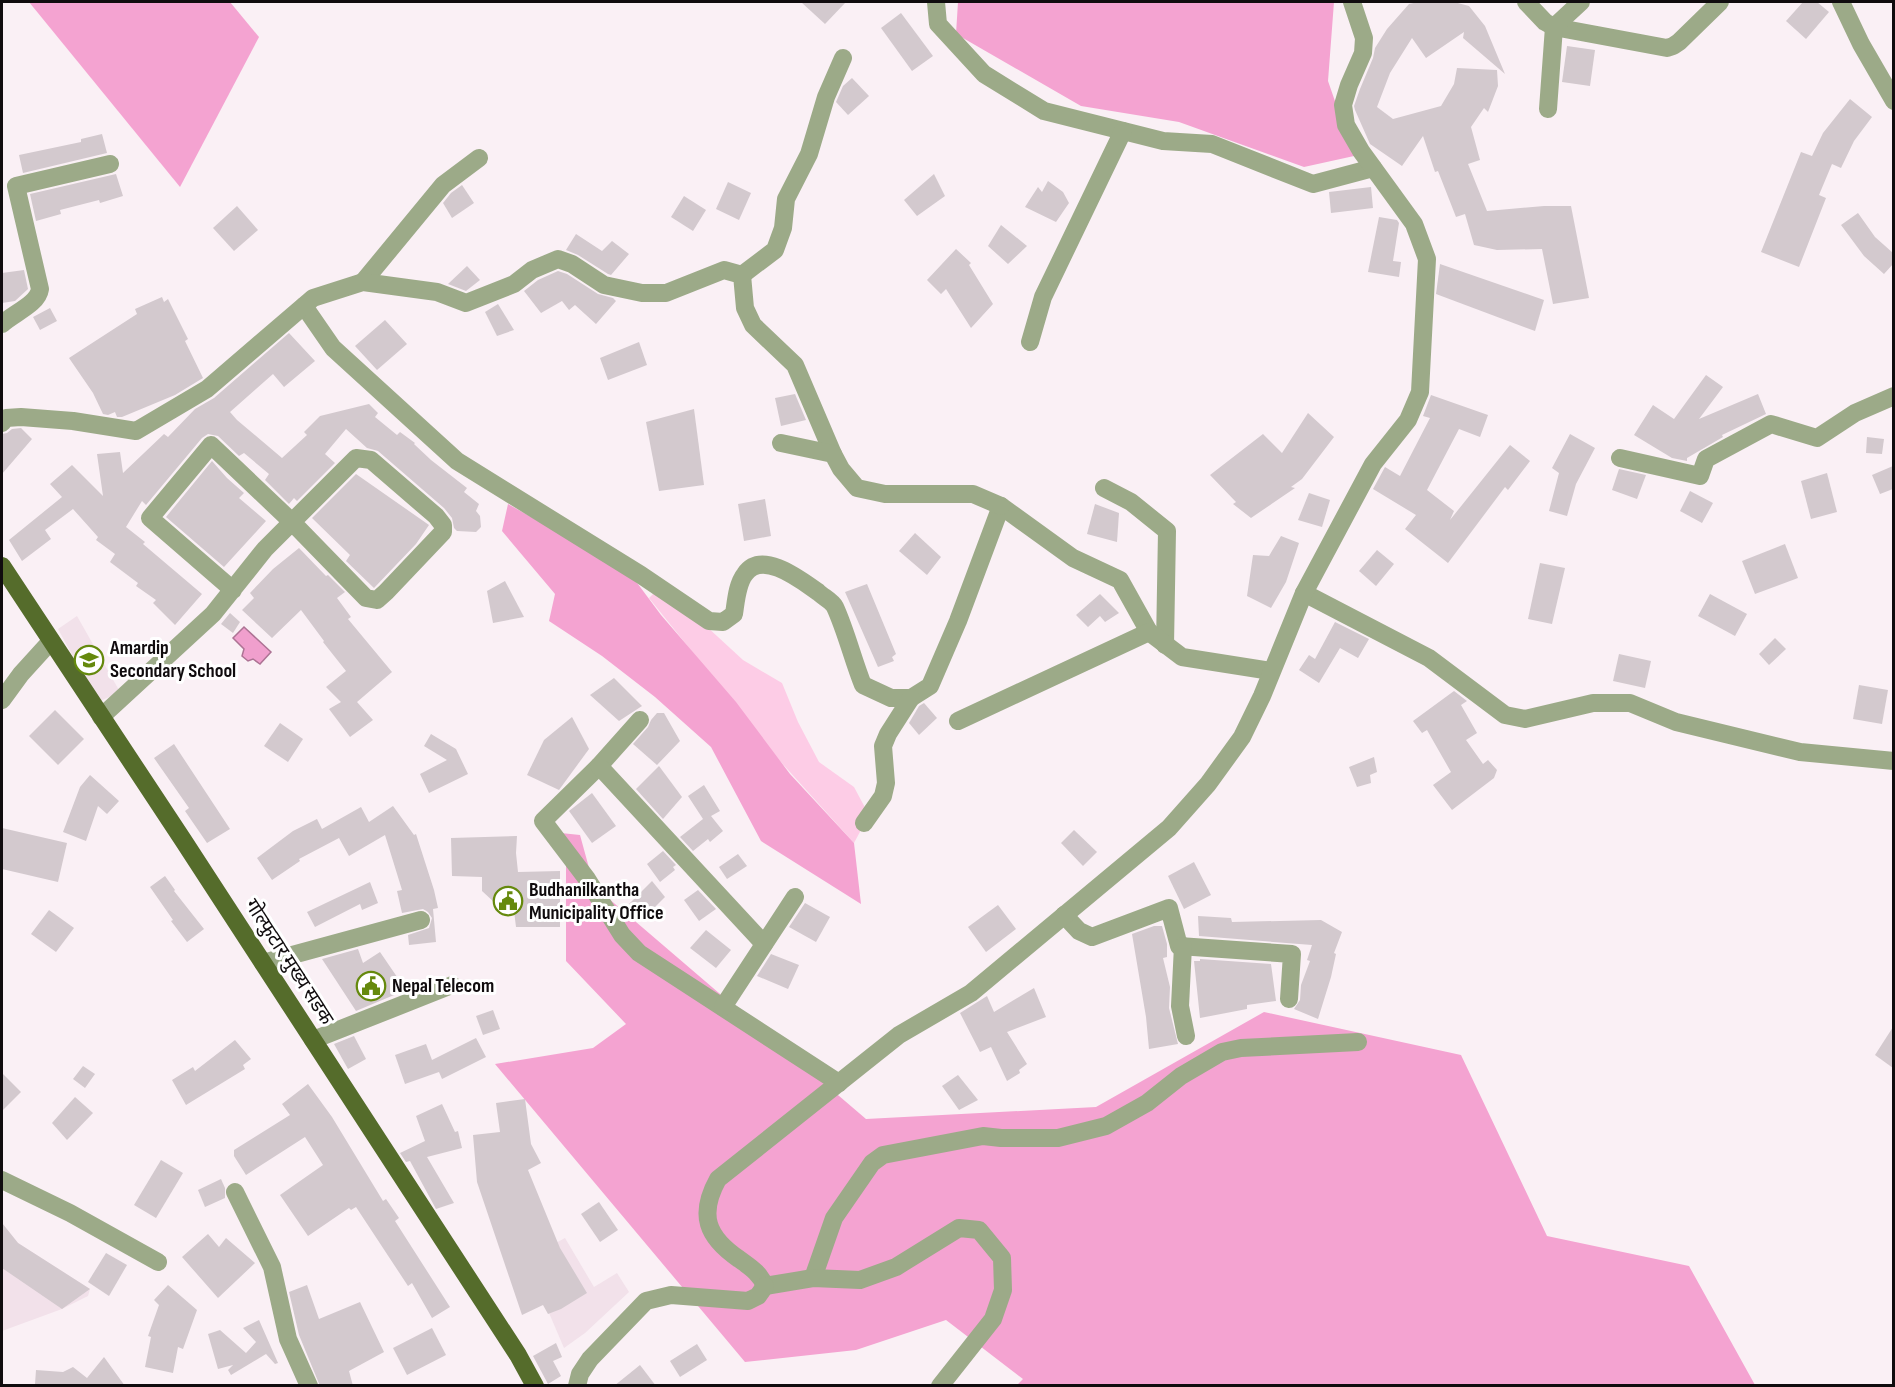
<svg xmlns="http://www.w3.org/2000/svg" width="1895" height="1387" viewBox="0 0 1895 1387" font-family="'Sofia Sans Condensed','Noto Sans Devanagari',sans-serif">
<rect width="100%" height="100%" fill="#faf0f5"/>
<!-- built -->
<g fill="#f2e1ea">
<polygon points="77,616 120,692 98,702 58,629"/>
<polygon points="2,1223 18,1243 90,1289 88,1296 62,1309 2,1331"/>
<polygon points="565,1238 594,1287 617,1273 629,1292 585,1333 564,1348 526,1259"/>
</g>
<!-- green -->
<polygon fill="#fdcce6" points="656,591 705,625 743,660 782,683 798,722 819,762 854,787 869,815 854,843 780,761 649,598"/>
<!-- forest -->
<g fill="#f4a3d1">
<polygon points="29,2 230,2 259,37 180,187"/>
<polygon points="958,2 1334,2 1328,81 1354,156 1304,167 1179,122 1081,106 956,34"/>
<polygon points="508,504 629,572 661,615 736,702 790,774 854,843 861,904 761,841 711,747 655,697 602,656 549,621 555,594 502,531"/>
<polygon points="561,833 580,835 594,886 866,1119 1096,1107 1264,1012 1461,1055 1547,1236 1689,1266 1755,1385 1017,1385 1023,1379 946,1320 856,1350 745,1362 495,1064 593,1048 626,1024 566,961 566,865"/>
</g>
<!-- water -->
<polygon fill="#f09fcd" stroke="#ad7394" stroke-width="1.5" points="244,627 271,652 260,664 253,659 248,661 242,656 244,649 233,638"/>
<!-- building -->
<g fill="#d3c9ce">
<polygon points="801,2 846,2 825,24"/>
<polygon points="1418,2 1454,2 1469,6 1485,26 1505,74 1463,38 1464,32 1426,58 1412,38 1390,73 1377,107 1393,119 1441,106 1454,84 1457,68 1497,70 1498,86 1488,112 1484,108 1471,127 1480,160 1468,164 1487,211 1544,206 1571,206 1589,298 1553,304 1542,249 1497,250 1474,245 1465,214 1456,217 1438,171 1435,172 1423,136 1402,166 1370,144 1355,110 1354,106 1360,89 1373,58 1375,48 1387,29 1409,4"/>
<polygon points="1803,2 1817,2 1829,12 1806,39 1786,21"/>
<polygon points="901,13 933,56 912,71 881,28"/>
<polygon points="1567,46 1595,50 1590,86 1562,82"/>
<polygon points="852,78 869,96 848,115 836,102 843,86"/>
<polygon points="1850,99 1872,117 1854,141 1841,168 1832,164 1819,195 1826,198 1799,267 1761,252 1801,152 1812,156 1823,133"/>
<polygon points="102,134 107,153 23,173 19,155 81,142 81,139"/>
<polygon points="116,174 123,196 100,203 99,200 60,210 61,214 36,221 30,194"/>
<polygon points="934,174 945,196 917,216 904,200"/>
<polygon points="1048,181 1063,192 1069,203 1056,222 1025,207 1038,187 1042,192"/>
<polygon points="728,182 751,193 739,220 716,209"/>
<polygon points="462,185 474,203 452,218 443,203 451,193"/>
<polygon points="1371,187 1373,208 1331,213 1329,192"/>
<polygon points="684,196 706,210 693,231 671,217"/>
<polygon points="237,206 258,230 234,251 213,228"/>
<polygon points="1858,213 1875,237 1893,253 1893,264 1884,274 1864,256 1841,225"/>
<polygon points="1379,217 1397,220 1399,223 1393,261 1401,262 1399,277 1368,272"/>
<polygon points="1001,225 1027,246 1008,264 988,246"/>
<polygon points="576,234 602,251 612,241 629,254 611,275 608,274 578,255 566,250"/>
<polygon points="956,249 971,263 969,265 993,304 971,328 946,289 941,294 927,280"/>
<polygon points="1440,264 1544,300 1535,331 1436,294"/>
<polygon points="467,266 480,280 466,291 448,284"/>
<polygon points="24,270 28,289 15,301 2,303 2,273"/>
<polygon points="558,271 567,274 598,294 613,298 616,301 596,324 575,305 569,310 562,301 541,313 524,291 538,280"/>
<polygon points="162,297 164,302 168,299 188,339 185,341 203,378 175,395 122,417 117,417 115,412 108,415 103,414 93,393 69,358 137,314 135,309"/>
<polygon points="498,304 514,330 497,336 485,312"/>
<polygon points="50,308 57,321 40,330 33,317"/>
<polygon points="385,320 407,344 377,370 355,346"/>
<polygon points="289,333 315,361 284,387 273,374 230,412 237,420 282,458 307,435 304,432 320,416 369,404 378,413 375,417 397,435 400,432 415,443 414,444 431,460 467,488 464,492 479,504 476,511 480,516 481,527 476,532 457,531 454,528 452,518 444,508 378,451 367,448 346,429 325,454 335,463 297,501 294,498 289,504 265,480 269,474 244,453 239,456 218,436 208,434 202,438 146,505 142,501 126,527 145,542 143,544 202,594 175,625 153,603 156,600 136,586 138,583 110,562 115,554 96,540 98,537 73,509 45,530 51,539 22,561 9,540 62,497 50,484 72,465 103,496 97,454 120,452 123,473 164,434 168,437 195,409 214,398"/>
<polygon points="639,342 647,365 608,380 600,358"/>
<polygon points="1706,375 1723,387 1699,419 1758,394 1766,414 1722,435 1723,437 1687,458 1687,461 1672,458 1634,435 1653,405 1674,419"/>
<polygon points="795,394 806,420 781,426 775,398"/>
<polygon points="1431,395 1488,415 1480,437 1459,429 1427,490 1454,511 1450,520 1510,445 1530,461 1508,490 1505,487 1448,563 1405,529 1416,515 1373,489 1385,467 1400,476 1430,418 1423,416"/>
<polygon points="694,409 704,485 659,491 646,422"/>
<polygon points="1308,413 1334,437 1302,479 1291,487 1295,488 1251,518 1233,504 1236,502 1210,475 1263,434 1282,453"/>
<polygon points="21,428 32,439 2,474 2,434 7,433 12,429"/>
<polygon points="1570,434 1595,448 1576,484 1567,516 1549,511 1559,473 1552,468"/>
<polygon points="1867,437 1884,439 1882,454 1866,453"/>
<polygon points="212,461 227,478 244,493 239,498 266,521 224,567 166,517"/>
<polygon points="1893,466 1893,489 1880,494 1872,475"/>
<polygon points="1619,469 1646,475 1637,499 1612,490"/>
<polygon points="1827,473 1837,512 1811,519 1801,481"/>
<polygon points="356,474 429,525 416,544 374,588 346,561 350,555 312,518"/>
<polygon points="1690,491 1713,503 1702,523 1680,511"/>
<polygon points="1309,493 1330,500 1322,527 1298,520"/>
<polygon points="765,499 771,536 744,541 738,504"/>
<polygon points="1095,504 1119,513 1117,542 1087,534"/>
<polygon points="915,533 941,557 927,575 899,551"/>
<polygon points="1281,536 1299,543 1286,582 1271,608 1247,596 1253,555 1269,556"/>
<polygon points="1785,544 1798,578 1755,594 1742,561"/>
<polygon points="299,548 326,576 328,575 345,592 337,598 351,617 348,619 392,672 357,702 373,720 350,737 329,709 341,702 326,687 346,671 323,642 324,641 301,610 272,638 242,610 254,598 250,593 273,569"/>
<polygon points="1377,550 1394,564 1376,586 1359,571"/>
<polygon points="1540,563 1565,568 1552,624 1528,619"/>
<polygon points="505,581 524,617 493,623 487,591"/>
<polygon points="867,584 896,654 892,657 894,661 878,667 845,592"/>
<polygon points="1100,594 1119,613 1105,622 1100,616 1088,627 1076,615"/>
<polygon points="1710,594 1747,614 1735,636 1698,616"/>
<polygon points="230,613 240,622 233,633 221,624"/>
<polygon points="1335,622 1369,639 1358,658 1340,648 1319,683 1299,670 1309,655 1315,659"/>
<polygon points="1775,638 1786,649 1769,665 1759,654"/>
<polygon points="1619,654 1651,661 1645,688 1613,681"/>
<polygon points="614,678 642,706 619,721 590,695"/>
<polygon points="1859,685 1888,690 1882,724 1853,719"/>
<polygon points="1454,691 1467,701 1461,705 1477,733 1466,740 1483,764 1488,760 1497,770 1494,778 1452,810 1433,785 1451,772 1427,730 1422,733 1413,721"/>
<polygon points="924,703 937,718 919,735 909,723 919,706"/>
<polygon points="55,710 84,739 58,765 29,736"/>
<polygon points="657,713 664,713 680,741 657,765 633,744 648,727 651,720"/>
<polygon points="572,717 589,749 559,790 527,775 544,740"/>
<polygon points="280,723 303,739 288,762 264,746"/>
<polygon points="431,734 456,749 468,774 429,793 420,774 447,760 424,746"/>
<polygon points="174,744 230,829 207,843 185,811 189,808 154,758"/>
<polygon points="1374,757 1377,772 1370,775 1371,783 1357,787 1349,767"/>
<polygon points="659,766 682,797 663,819 636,789"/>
<polygon points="90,775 119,801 107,814 98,806 86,841 63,832 80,787"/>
<polygon points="704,785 720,811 711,816 723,831 710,842 708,839 693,851 680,837 703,819 688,796"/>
<polygon points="592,793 616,826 592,843 569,811"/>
<polygon points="393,806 414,835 416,834 434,890 438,908 433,909 436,942 409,945 408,935 429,928 432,918 428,912 423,909 402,913 397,891 402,890 385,835 349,856 339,838 299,859 300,861 272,880 257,858 293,831 317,819 322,829 361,807 369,822"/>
<polygon points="2,828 67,843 58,882 2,869"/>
<polygon points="1074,830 1097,852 1083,866 1061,843"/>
<polygon points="517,836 516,853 518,872 560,871 560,927 516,927 513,903 495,903 482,891 482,877 452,876 451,838"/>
<polygon points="663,851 676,865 673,867 675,870 660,882 647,864"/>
<polygon points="738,854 747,866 727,879 719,867"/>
<polygon points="1194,862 1211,895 1184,909 1168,876"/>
<polygon points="165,876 175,890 174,891 204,929 187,942 171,921 173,920 150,887"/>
<polygon points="652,881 665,897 641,921 626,907"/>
<polygon points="370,882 378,903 362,910 360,904 315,927 307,912"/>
<polygon points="698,890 716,909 699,921 684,900"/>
<polygon points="805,903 830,917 816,942 789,927"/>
<polygon points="998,905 1016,929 986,952 968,927"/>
<polygon points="49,910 74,928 56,952 31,934"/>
<polygon points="1198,916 1231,918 1232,922 1321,920 1342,932 1334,953 1336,954 1331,977 1318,1019 1294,1009 1300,1000 1301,985 1310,961 1307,960 1312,945 1199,936"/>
<polygon points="1154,926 1162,926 1167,944 1167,957 1163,958 1170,987 1169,1008 1178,1044 1149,1049 1146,1017 1132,934"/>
<polygon points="706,930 731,950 716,968 690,948"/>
<polygon points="358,949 363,963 380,952 406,990 356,1011 322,959"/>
<polygon points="771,954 799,965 788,989 757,976"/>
<polygon points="1200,959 1271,964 1276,1001 1247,1005 1247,1009 1200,1018 1194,961 1200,961"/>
<polygon points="1034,988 1046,1017 1007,1032 1027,1064 1019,1070 1020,1073 1007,1081 991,1047 980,1052 960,1013 987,996 994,1012"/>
<polygon points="493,1010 500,1029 483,1035 476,1016"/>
<polygon points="1893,1027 1893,1068 1875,1055"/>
<polygon points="354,1036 366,1059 348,1069 334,1044"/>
<polygon points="476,1038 486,1057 442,1079 439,1072 405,1084 395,1055 426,1044 432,1060"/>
<polygon points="235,1040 251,1059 243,1065 245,1069 186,1105 172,1080 193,1067 195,1071"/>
<polygon points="83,1066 95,1074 85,1088 73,1079"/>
<polygon points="2,1073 21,1092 2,1111"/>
<polygon points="958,1075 978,1100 959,1110 942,1086"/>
<polygon points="308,1084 332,1117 383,1201 386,1199 399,1218 395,1221 450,1307 432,1318 412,1283 408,1286 356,1207 351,1210 349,1208 308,1236 280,1195 323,1165 305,1137 246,1175 234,1156 234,1150 290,1115 282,1104"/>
<polygon points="75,1097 93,1113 67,1140 52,1123"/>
<polygon points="525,1099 531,1144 541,1163 528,1170 560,1248 587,1293 561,1309 548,1314 543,1305 522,1315 477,1182 473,1135 500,1132 496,1103"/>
<polygon points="442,1104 455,1132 458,1131 462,1148 427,1157 454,1203 436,1209 410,1161 406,1162 400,1153 425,1141 416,1116"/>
<polygon points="161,1160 183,1173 156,1218 134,1205"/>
<polygon points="221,1179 225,1188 225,1198 205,1207 198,1190"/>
<polygon points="599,1202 618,1230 600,1242 581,1214"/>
<polygon points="2,1223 18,1243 90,1289 62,1309 2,1268"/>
<polygon points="208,1234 219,1247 226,1238 255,1263 218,1298 182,1257"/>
<polygon points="106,1253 127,1265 109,1296 88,1282"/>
<polygon points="168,1285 197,1310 183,1349 178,1347 173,1373 145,1367 151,1337 148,1336 159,1305 154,1300"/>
<polygon points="307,1285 319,1319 360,1302 384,1352 349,1371 353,1386 320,1386 299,1335 289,1292"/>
<polygon points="259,1320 278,1363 275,1364 266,1354 231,1375 228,1370 233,1365 218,1369 208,1334 220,1330 246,1353 256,1342 243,1328"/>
<polygon points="432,1328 446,1355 407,1375 393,1348"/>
<polygon points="556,1343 562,1357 553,1361 561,1376 548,1384 533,1356"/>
<polygon points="697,1344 707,1360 680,1377 670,1361"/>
<polygon points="104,1357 125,1386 35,1384 36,1370 63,1372 73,1367 87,1378"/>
<polygon points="640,1365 656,1386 614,1386"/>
</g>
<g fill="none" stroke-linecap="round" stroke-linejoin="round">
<!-- minor -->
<g stroke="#9caa88" stroke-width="18">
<polyline points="936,2 938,24 984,74 1044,111 1163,141 1212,144 1313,184 1373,168"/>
<polyline points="1526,2 1545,22 1554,27 1667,48 1673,46 1679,42 1720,2"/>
<polyline points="1841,2 1861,44 1894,101"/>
<polyline points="1548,109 1554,27 1581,2"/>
<polyline points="742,275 775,250 783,228 786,199 809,154 826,97 843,58"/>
<polyline points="363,282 443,185 479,158"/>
<path d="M304 306 333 348 457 461 641 575 709 621 723 622 734 614C736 601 737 584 745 574 762 549 802 581 818 592 823 597 832 601 835 607 846 631 853 660 863 685L891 698H911L930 686 958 621 1001 506 1073 558 1120 580 1149 632"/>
<path d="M2 324C14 313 38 304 40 289L16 186 110 164"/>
<polyline points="1030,342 1043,297 1123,131"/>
<polyline points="2,423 6,418 21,417 73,421 136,431 207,389 313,298 363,282 437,292 466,303 514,284 532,270 558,259 572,264 604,285 642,293 666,293 724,270 742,275 745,308 753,325 795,365 833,454"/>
<polyline points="781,443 833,454 841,469 857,488 885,494 973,494 1001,506"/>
<polyline points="1620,458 1700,476 1706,459 1771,424 1817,438 1855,413 1894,396"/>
<polyline points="1104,488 1131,502 1167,531 1165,645"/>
<polyline points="1304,593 1429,658 1505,715 1525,719 1593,703 1630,703 1676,722 1800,752 1894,761"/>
<polyline points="2,700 21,674 51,641"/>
<polyline points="101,717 213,614 265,549 356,458 371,460 436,516 443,525 443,532 386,592 377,600 366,598 292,522 211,445 150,518 233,590"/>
<polyline points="640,720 599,766 543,821 587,879 622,935 639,953 839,1083"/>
<polyline points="958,721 1149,632 1182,657 1271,671"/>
<polyline points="599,766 764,944"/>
<polyline points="864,823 883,796 886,783 883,746 888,734 911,698"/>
<polyline points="1064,915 1079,931 1092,937 1169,908 1179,946 1292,954 1289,999"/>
<polyline points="1183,946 1180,1006 1186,1036"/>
<polyline points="263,963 421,920"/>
<polyline points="723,1007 795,897"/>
<polyline points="313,1040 452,985"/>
<polyline points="2,1180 70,1213 158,1262"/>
<polyline points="235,1192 272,1267 288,1339 309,1386"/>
<polyline points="813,1278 834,1218 872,1163 883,1155 983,1136 1001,1138 1058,1138 1106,1126 1147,1103 1181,1076 1222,1052 1241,1048 1358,1042"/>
<path d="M765 1286C760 1273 750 1267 739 1259 707 1237 698 1215 718 1179L899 1035 971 993 1169 828 1208 784 1242 737 1262 696 1304 593 1373 464 1408 420 1420 392 1427 259 1414 224 1361 151 1346 125 1343 105 1349 85 1363 53 1364 38 1352 2"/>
<polyline points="765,1286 813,1278 860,1280 896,1267 959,1228 979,1230 1002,1258 1003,1290 993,1319 940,1386"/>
<polyline points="577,1386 580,1374 590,1359 646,1301 671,1295 748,1301 758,1296 765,1286"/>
</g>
<!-- major -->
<polyline stroke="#556c2b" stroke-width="18" points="2,566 183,840 518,1355 535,1386"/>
</g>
<!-- icons -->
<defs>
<g id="school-ring" transform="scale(1.5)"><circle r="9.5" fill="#fff" stroke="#65890d" stroke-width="1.5"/><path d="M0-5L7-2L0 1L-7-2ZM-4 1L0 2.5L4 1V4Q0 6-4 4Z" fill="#65890d"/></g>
<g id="civic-ring" transform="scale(1.5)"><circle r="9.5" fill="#fff" stroke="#65890d" stroke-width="1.5"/><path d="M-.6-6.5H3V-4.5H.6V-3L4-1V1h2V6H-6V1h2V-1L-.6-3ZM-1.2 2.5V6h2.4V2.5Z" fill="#65890d"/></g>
</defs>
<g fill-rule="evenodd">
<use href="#school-ring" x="89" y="660"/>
<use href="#civic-ring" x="508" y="901"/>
<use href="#civic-ring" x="371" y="986"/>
</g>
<g text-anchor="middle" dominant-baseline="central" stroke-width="6" stroke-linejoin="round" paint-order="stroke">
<!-- poi labels -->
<g font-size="20" font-weight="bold" fill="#100c0e" stroke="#fff" text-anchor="start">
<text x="110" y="648">Amardip<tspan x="110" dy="23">Secondary School</tspan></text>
<text x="529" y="890">Budhanilkantha<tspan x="529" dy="23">Municipality Office</tspan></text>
<text x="392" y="986">Nepal Telecom</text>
</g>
<!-- street labels -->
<g font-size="20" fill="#100c0e" stroke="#fff">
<text transform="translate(289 962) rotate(57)">गोल्फुटार मुख्य सडक</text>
</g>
</g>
<!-- border -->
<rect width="1895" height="1387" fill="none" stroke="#100c0e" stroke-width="6"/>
</svg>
